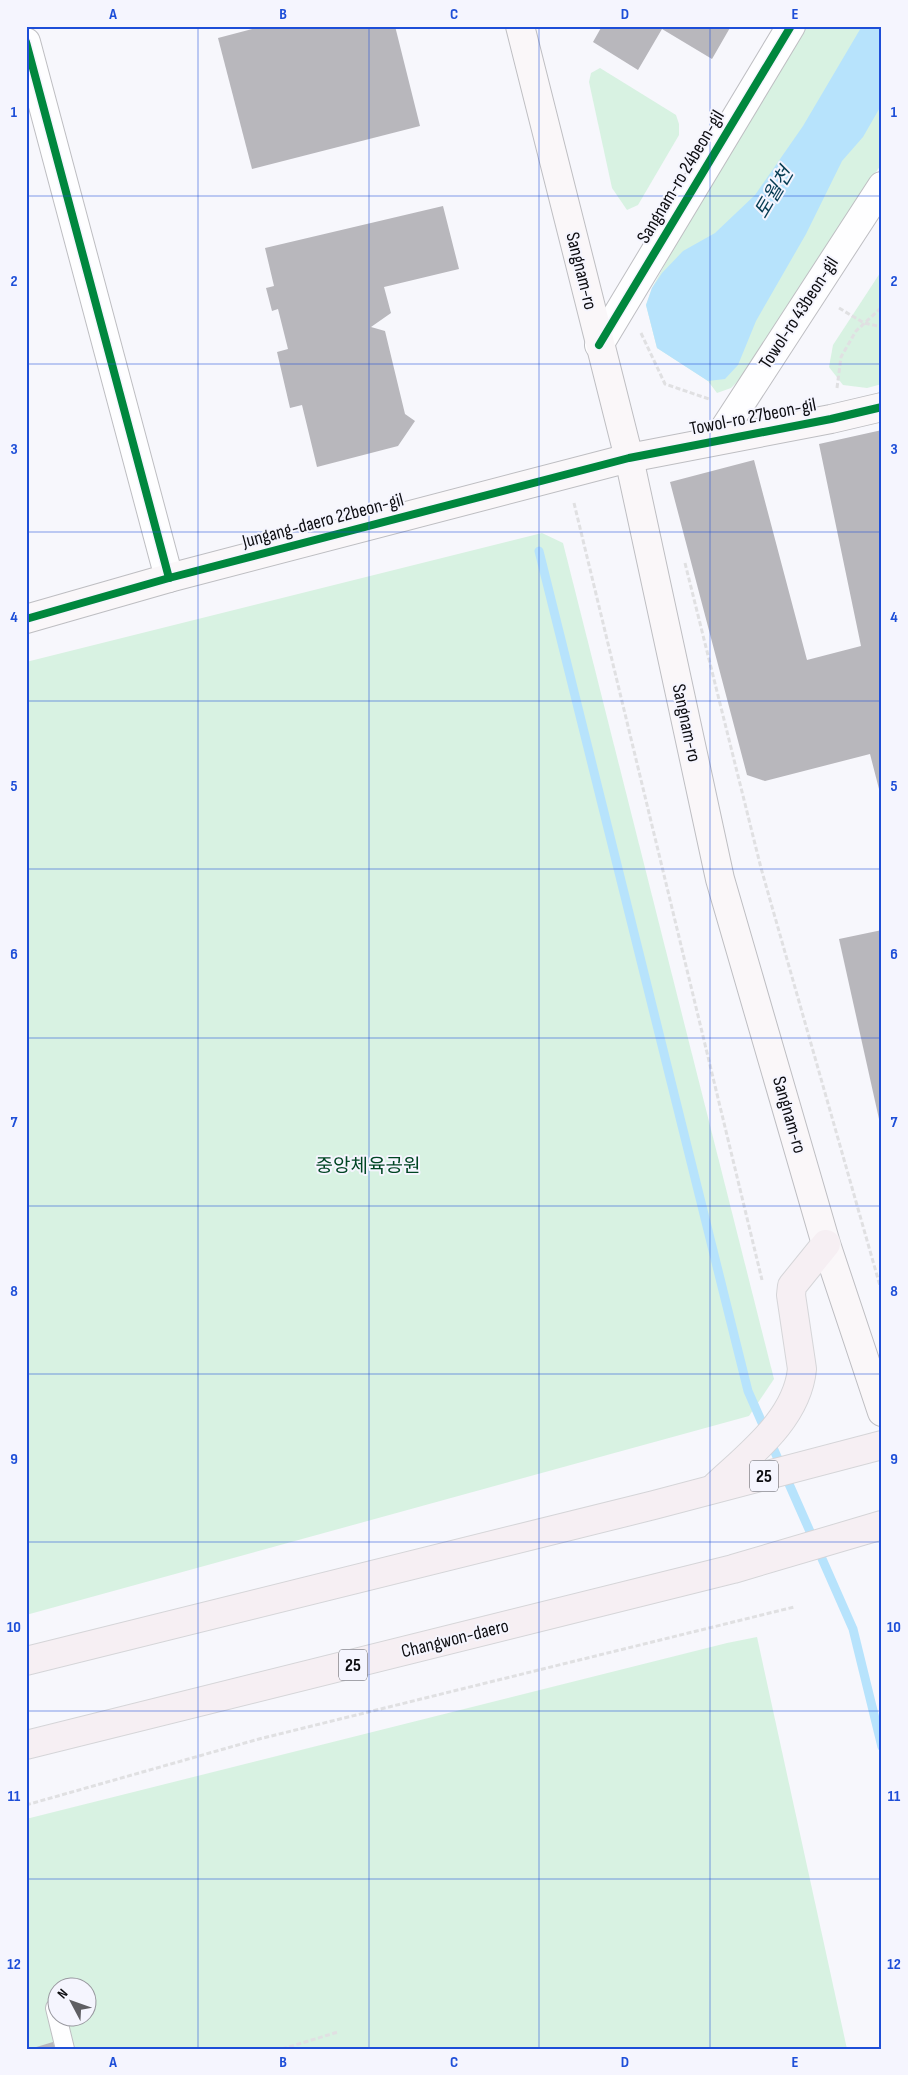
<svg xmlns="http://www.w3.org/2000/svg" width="908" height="2075" viewBox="0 0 908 2075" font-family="'Sofia Sans Condensed','Noto Sans KR',sans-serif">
<rect width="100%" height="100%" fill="#f7f7fc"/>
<!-- green -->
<g fill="#d8f2e2" fill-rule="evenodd">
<polygon points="805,26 882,26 882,163 745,374 731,388 717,393 708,381 657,348 646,305 652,288 669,257 676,235"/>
<polygon points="600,68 676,115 679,124 679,135 638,205 627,210 612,188 589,82 591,73"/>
<polygon points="882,270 882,384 867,388 843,385 829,367 833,345"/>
<polygon points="542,533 563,543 774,1379 749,1416 26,1615 26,662"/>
<path d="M757 1637 847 2049H26V1819L727 1643ZM58 1988H88V2018H58Z"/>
</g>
<!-- water -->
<polygon fill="#b7e3fc" points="862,26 882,26 882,104 863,137 842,161 806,234 756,321 738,365 725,379 708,381 657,348 646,305 652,288 662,273 683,251 715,233 755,195 803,126"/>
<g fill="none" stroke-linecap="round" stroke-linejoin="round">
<!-- stream -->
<polyline stroke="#b7e3fc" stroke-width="9" points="539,551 748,1391 853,1629 882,1747"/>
</g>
<!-- building -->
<g fill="#b8b7bc">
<polygon points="264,26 395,26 420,126 252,169 218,38"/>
<polygon points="602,26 731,26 712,59 662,29 638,70 593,42"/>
<polygon points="443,206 459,269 384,287 391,313 371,327 385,331 405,414 415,421 398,446 317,467 302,405 290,408 277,352 288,349 278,309 272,311 266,288 274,286 265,248"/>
<polygon points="882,430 882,789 879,789 870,754 765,781 747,775 670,482 754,460 807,660 861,646 819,444"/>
<polygon points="882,930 882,1128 881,1128 839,939"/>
<polygon points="53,2042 55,2049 33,2049 33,2048"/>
</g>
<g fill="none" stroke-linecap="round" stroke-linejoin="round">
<!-- lane casing -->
<g stroke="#bebec2" stroke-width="20">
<polyline id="lane" points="55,2008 65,2049"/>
</g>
<!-- street casing -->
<g stroke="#bebec2" stroke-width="30">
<g id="street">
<polyline points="26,42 169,578"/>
<polyline points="599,345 791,26"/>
<polyline points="717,440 882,186"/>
</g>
</g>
<!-- secondary casing -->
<g stroke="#bebec2" stroke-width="30">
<g id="secondary">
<polyline points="520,26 629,458 720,879 826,1244 882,1412"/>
<polyline points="26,619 169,578 629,458 831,419 882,407"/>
</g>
</g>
<!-- primary casing -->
<g stroke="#d5d5d8" stroke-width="30">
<g id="primary">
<path d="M716 1486C750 1454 797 1419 802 1369L791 1295 792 1286 826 1244"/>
<polyline points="26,1661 654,1505 882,1445"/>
<polyline points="26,1745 733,1569 882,1525"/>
</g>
</g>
<!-- path -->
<g stroke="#e0e0e2" stroke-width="3" stroke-dasharray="5 2.5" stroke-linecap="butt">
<polyline points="839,308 864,323 882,327"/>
<polyline points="641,333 665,384 709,399"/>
<polyline points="837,388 841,357 856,331 882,307"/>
<polyline points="574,503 762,1280"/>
<polyline points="685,563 761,868 882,1293"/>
<polyline points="26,1805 259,1739 794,1607"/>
<polyline points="282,2049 338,2032"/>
</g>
<!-- lane -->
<use href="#lane" stroke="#fefeff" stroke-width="18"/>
<!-- street -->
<use href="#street" stroke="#fefeff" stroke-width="28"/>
<!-- secondary -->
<use href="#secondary" stroke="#faf7f9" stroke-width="28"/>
<!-- primary -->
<use href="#primary" stroke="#f6eff3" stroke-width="28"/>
<!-- cycleway casing -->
<g stroke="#f5f5fe" stroke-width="11">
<g id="cycleway">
<polyline points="26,42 169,578"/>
<polyline points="599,345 791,26"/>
<polyline points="26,619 169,578 629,458 831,419 882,407"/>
</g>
</g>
<!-- cycleway -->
<use href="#cycleway" stroke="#00873e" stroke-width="8"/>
</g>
<!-- grid -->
<path fill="none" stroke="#1d4ed8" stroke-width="1" stroke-opacity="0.55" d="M198 26V2049M369 26V2049M539 26V2049M710 26V2049M26 196H882M26 364H882M26 532H882M26 701H882M26 869H882M26 1038H882M26 1206H882M26 1374H882M26 1542H882M26 1711H882M26 1879H882"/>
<g text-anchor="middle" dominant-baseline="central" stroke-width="4" stroke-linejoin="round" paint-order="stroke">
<!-- shield labels -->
<g fill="#f5f5fe" stroke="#535358" stroke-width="1">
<rect x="750" y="1460.5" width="28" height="31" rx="4"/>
<rect x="339" y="1649.5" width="28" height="31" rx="4"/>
</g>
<g font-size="18" font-weight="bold" fill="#0d0d11">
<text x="764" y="1476">25</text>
<text x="353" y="1665">25</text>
</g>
<!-- street labels -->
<g font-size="19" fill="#0d0d11" stroke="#f5f5fe">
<text transform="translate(681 177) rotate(-59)">Sangnam-ro 24beon-gil</text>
<text transform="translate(581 271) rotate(76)">Sangnam-ro</text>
<text transform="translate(799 313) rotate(-57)">Towol-ro 43beon-gil</text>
<text transform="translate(753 417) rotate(-11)">Towol-ro 27beon-gil</text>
<text transform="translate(323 521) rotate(-15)">Jungang-daero 22beon-gil</text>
<text transform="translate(686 723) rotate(78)">Sangnam-ro</text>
<text transform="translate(789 1115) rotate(74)">Sangnam-ro</text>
<text transform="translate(455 1639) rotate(-14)">Changwon-daero</text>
</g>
<!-- park labels -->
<g font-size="19" fill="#004523" stroke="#f5f5fe">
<text x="368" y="1166">중앙체육공원</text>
</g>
<!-- water labels -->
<g font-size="20" font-style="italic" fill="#053b52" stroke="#f5f5fe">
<text transform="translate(774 193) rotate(-59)">토월천</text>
</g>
</g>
<!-- border -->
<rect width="908" height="2075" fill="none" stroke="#f5f5fe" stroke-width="55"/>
<!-- north arrow -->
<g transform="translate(72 2002) rotate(311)"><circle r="24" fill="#f5f5fe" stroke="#98989f"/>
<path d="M0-4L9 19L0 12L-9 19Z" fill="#5f5f63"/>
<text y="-8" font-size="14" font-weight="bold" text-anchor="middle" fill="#0d0d11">N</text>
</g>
<rect x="28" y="28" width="852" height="2020" fill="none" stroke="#1d4ed8" stroke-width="2"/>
<g font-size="16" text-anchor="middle" font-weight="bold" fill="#1d4ed8">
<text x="113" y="19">A</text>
<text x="283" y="19">B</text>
<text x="454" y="19">C</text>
<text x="625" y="19">D</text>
<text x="795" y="19">E</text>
<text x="14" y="117">1</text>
<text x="894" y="117">1</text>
<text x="14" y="286">2</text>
<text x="894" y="286">2</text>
<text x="14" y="454">3</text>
<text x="894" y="454">3</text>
<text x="14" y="622">4</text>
<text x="894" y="622">4</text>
<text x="14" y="791">5</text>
<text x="894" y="791">5</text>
<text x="14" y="959">6</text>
<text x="894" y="959">6</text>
<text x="14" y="1127">7</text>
<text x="894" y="1127">7</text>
<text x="14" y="1296">8</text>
<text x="894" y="1296">8</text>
<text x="14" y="1464">9</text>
<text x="894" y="1464">9</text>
<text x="14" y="1632">10</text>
<text x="894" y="1632">10</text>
<text x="14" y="1801">11</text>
<text x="894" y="1801">11</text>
<text x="14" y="1969">12</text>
<text x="894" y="1969">12</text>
<text x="113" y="2067">A</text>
<text x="283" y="2067">B</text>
<text x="454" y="2067">C</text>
<text x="625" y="2067">D</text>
<text x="795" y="2067">E</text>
</g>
</svg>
